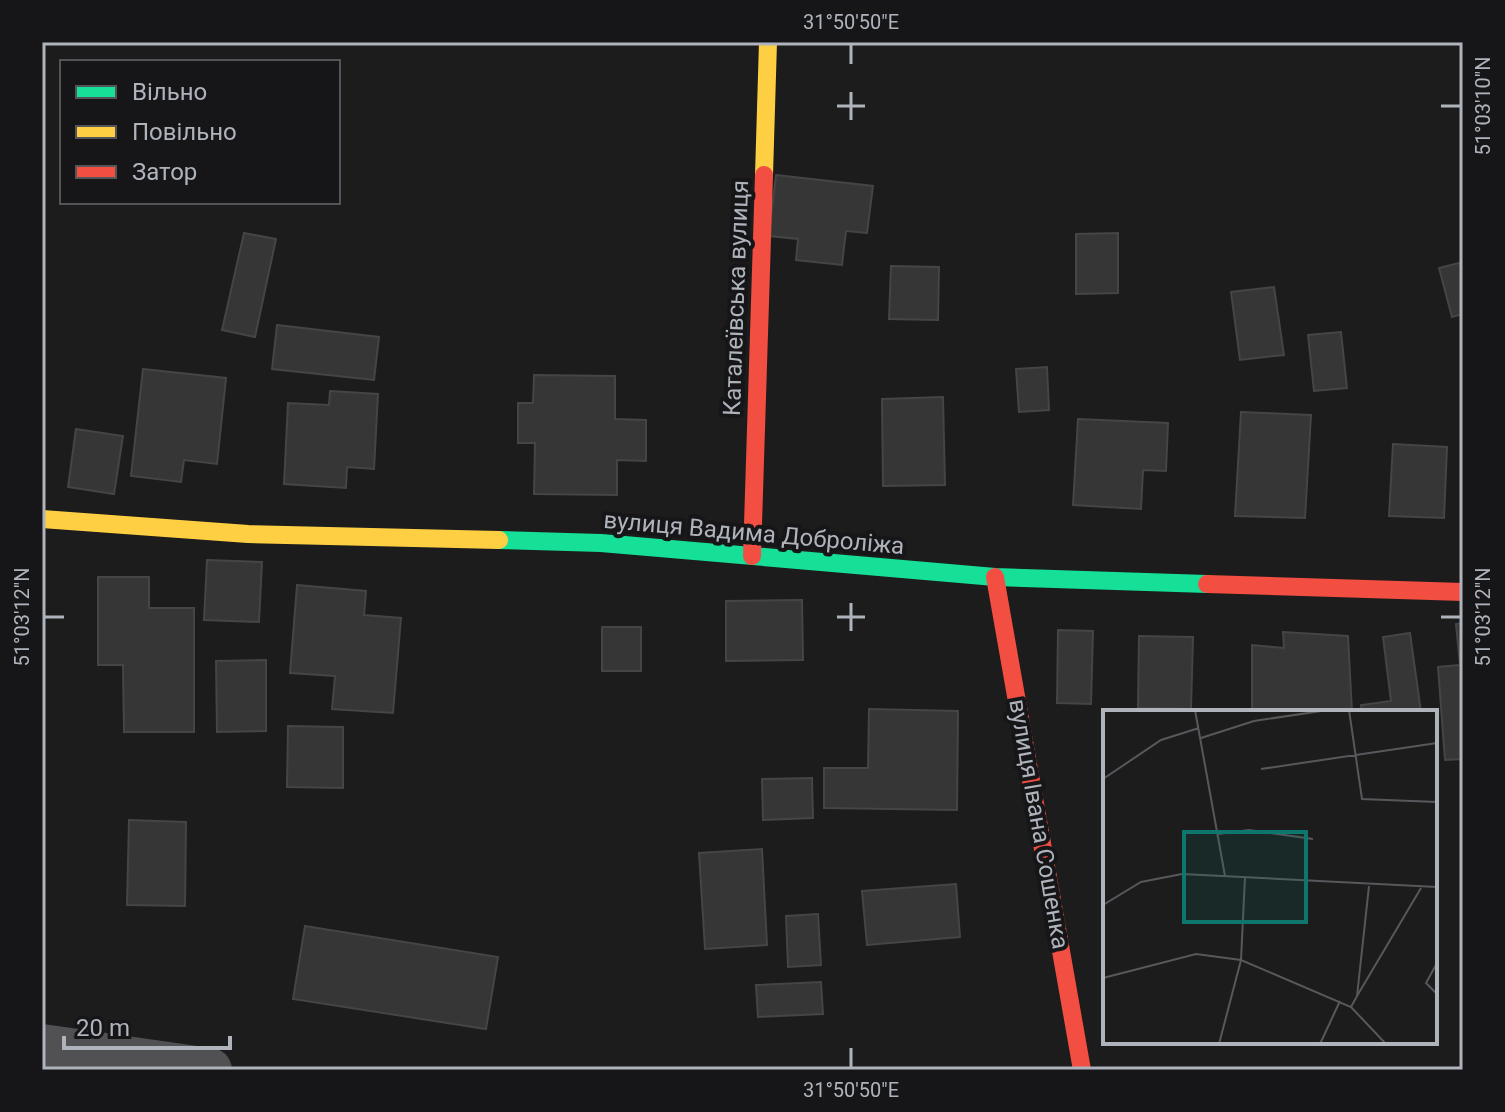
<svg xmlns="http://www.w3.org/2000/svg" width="1505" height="1112" viewBox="0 0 1505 1112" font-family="Roboto,sans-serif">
<rect width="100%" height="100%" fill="#1c1c1c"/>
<!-- building -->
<g fill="#363637" stroke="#454548" stroke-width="2">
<polygon points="776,175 873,186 867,233 846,231 842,265 796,260 798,239 769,236"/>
<polygon points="244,233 276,239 255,337 222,330"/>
<polygon points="1118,233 1118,293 1076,294 1076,234"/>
<polygon points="1463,262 1463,314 1452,317 1439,268"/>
<polygon points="891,266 939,267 938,320 889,319"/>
<polygon points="1274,287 1284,355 1240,360 1231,292"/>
<polygon points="277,325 379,337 374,380 272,369"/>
<polygon points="1341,332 1347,388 1314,391 1308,335"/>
<polygon points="1047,367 1049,410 1019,412 1016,369"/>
<polygon points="143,369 226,378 217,464 184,460 181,482 131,476"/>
<polygon points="534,375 615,376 615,419 646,420 646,461 617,460 617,495 534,494 535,443 518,443 518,403 533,403"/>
<polygon points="330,391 378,394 374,469 347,467 346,488 284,484 288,403 329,405"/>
<polygon points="943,397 945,485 883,486 882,399"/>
<polygon points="1241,412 1311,415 1305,518 1235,516"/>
<polygon points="1078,419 1168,423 1166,471 1143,470 1141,509 1073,505"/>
<polygon points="76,429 123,436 114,494 68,487"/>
<polygon points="1393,444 1447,447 1444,518 1389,516"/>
<polygon points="207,560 262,562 259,622 204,620"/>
<polygon points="98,577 149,577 149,608 194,608 194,732 124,732 123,665 98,665"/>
<polygon points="297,585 366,591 364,615 401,618 393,713 332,709 335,676 290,673"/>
<polygon points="802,600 803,660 726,661 726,601"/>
<polygon points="1463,623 1463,759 1445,760 1438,667 1460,665 1456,624"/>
<rect x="602" y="627" width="39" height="44"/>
<polygon points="1058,630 1093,631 1091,704 1057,703"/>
<polygon points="1283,632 1348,636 1352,712 1252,712 1252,645 1284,648"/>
<polygon points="1410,633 1421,712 1362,712 1361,705 1391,701 1383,637"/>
<polygon points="1139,636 1193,637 1191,709 1138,708"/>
<polygon points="266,660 266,731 217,732 216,661"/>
<polygon points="869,709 958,711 957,810 824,808 824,768 868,768"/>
<polygon points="288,726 343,727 343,788 287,787"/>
<polygon points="812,778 813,818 763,820 762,779"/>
<polygon points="129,820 186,822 185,906 127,905"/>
<polygon points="762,849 767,945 705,949 699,853"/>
<polygon points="956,884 960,937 867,945 862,891"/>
<polygon points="818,914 821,965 788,967 786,916"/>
<polygon points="305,926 498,957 486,1029 293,999"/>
<polygon points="821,982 823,1014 758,1017 756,985"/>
</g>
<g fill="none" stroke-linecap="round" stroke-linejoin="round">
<!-- street -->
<polyline stroke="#515154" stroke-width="44" points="42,1046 210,1070"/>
<!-- fast -->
<polyline stroke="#16e098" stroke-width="18" points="499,540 601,543 995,577 1207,584"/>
<!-- slow -->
<g stroke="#ffcf43" stroke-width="18">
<polyline points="764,175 768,42"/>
<polyline points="42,519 248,534 499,540"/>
</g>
<!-- jam -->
<g stroke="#f24e42" stroke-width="18">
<polyline points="752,556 764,175"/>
<polyline points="995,577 1082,1070"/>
<polyline points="1207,584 1463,592"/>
</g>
</g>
<!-- ticks -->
<path fill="none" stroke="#afb3bb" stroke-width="3" d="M851 44V64M851 92V120M837 106H865M1441 106H1461M851 603V631M44 617H64M837 617H865M1441 617H1461M851 1048V1068"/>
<g text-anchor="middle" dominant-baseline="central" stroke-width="8" stroke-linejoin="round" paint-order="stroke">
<!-- street labels -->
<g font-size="24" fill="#afb3bb" stroke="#161618">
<text transform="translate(736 298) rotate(-88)">Каталеївська вулиця</text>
<text transform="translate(754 533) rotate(5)">вулиця Вадима Доброліжа</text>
<text transform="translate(1039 824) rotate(80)">вулиця Івана Сошенка</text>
</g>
</g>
<!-- overview -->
<g transform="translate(1103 710)">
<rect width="334" height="334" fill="#1c1c1c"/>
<path fill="none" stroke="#57585c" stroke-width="2" d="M92 0 122 166M246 0 259 89 334 92M98 28 151 11 225 0M158 59 334 33M0 69 58 30 96 18M115 124 146 120 210 129M0 195 38 172 79 164 334 177M334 253 323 273 334 284M0 268 93 244 138 250 248 297 283 334M254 286 318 178M248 297 254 286 266 176M116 334 138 250 142 167M217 334 237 291"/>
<path fill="#0f766e" fill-opacity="0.15" stroke="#0f766e" stroke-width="4" d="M81 122H203V212H81Z"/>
<rect width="334" height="334" fill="none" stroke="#afb3bb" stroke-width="4"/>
</g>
<!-- border -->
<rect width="1505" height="1112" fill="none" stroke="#161618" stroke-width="88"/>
<!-- legend -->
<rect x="60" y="60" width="280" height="144" fill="#161618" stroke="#535559" stroke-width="2"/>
<rect x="76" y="86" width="40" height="12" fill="#16e098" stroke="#535559" stroke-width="2"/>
<text x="132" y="100" font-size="24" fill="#afb3bb">Вільно</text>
<rect x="76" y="126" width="40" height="12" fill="#ffcf43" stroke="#535559" stroke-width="2"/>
<text x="132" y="140" font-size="24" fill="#afb3bb">Повільно</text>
<rect x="76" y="166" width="40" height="12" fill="#f24e42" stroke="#535559" stroke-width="2"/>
<text x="132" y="180" font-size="24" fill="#afb3bb">Затор</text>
<!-- scale -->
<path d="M64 1036v12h166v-12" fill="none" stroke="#afb3bb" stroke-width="4"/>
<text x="76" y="1036" font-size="24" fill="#afb3bb" stroke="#161618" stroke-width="6" paint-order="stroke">20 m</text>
<rect x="44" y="44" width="1417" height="1024" fill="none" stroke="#afb3bb" stroke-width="3"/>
<g font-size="20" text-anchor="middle" fill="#afb3bb">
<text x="851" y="29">31°50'50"E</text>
<text transform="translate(1483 106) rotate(-90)" y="7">51°03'10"N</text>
<text transform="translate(1483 617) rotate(-90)" y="7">51°03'12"N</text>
<text transform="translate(22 617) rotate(-90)" y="7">51°03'12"N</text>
<text x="851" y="1097">31°50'50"E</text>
</g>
</svg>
